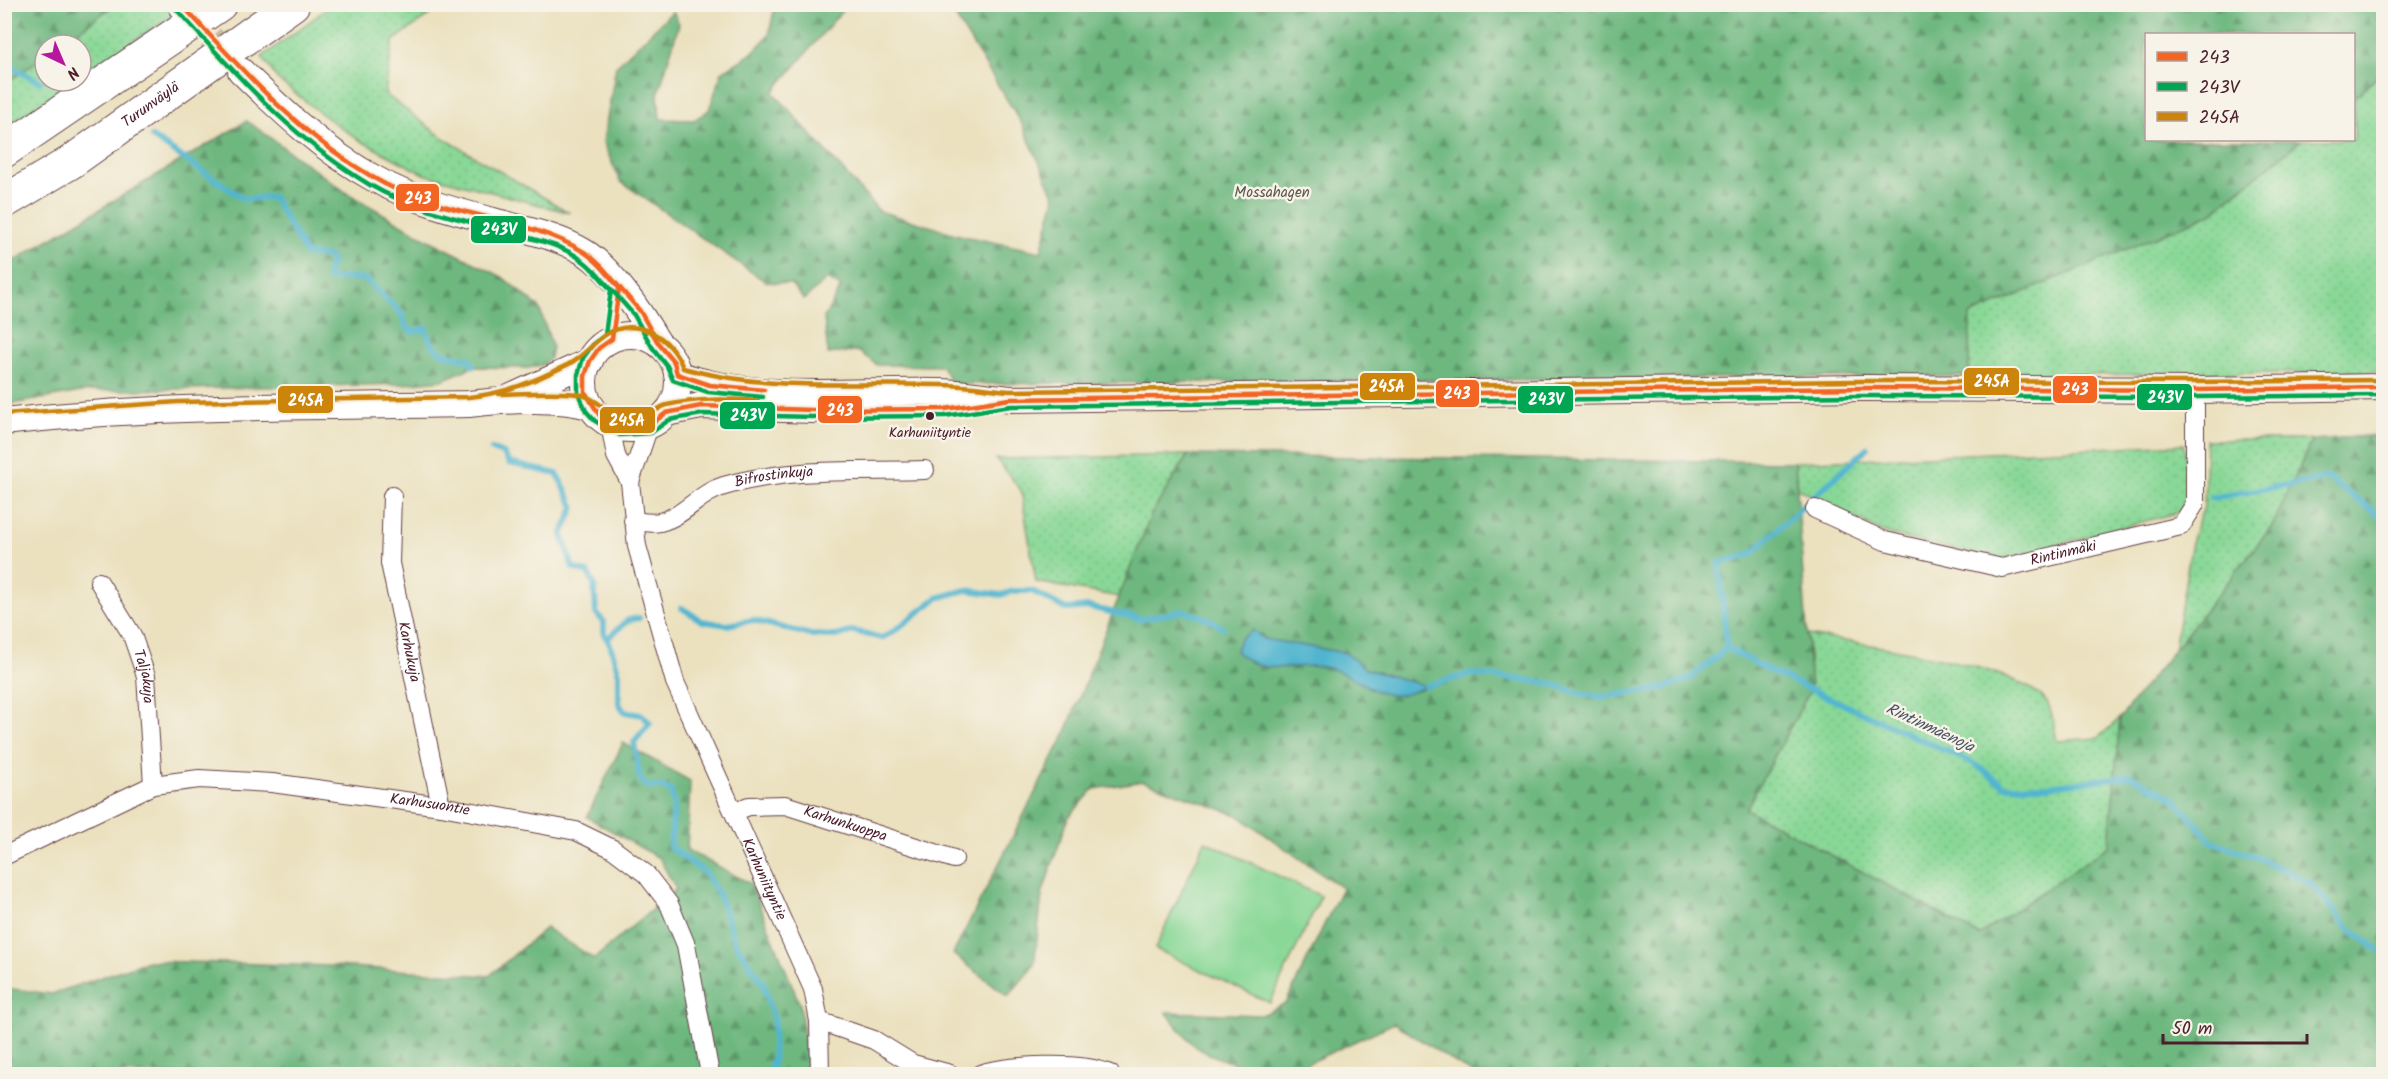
<svg xmlns="http://www.w3.org/2000/svg" width="2388" height="1079" viewBox="0 0 2388 1079" font-family="Kalam,sans-serif">
<defs>
<pattern id="grass-dots" width="8" height="8" patternUnits="userSpaceOnUse" patternTransform="scale(1.5)"><rect width="8" height="8" fill="#89d897"/><path d="M2 2h.1M6 6h.1" fill="none" stroke="#78b982" stroke-width="1.8" stroke-linecap="round"/></pattern>
<pattern id="forest-firs" width="22" height="20" patternUnits="userSpaceOnUse" patternTransform="scale(1.5)"><rect width="22" height="20" fill="#6eb880"/><path d="M5 1l3.5 6h-7zM16 11l3.5 6h-7z" fill="#5c9569"/></pattern>
</defs>
<rect width="100%" height="100%" fill="#f7f3e8"/>
<filter id="ink" filterUnits="userSpaceOnUse"><feTurbulence type="fractalNoise" baseFrequency=".0167" numOctaves="2"/><feDisplacementMap in="SourceGraphic" scale="12" xChannelSelector="R" yChannelSelector="G"/><feConvolveMatrix kernelMatrix="1 2 1 2 8 2 1 2 1" color-interpolation-filters="sRGB"/></filter>
<filter id="wash" filterUnits="userSpaceOnUse"><feTurbulence type="fractalNoise" baseFrequency=".008" numOctaves="4" result="noise"/><feDisplacementMap in="SourceGraphic" scale="24" xChannelSelector="R" yChannelSelector="G"/><feGaussianBlur stdDeviation="1.35" result="paint"/><feColorMatrix in="noise" values="0 0 0 0 0 0 0 0 0 0 0 0 0 0 0 0 0 1.4 0 .05"/><feComposite in="paint" operator="in"/></filter>
<g filter="url(#wash)">
<rect width="100%" height="100%" fill="#ebe1bf"/>
<!-- grass -->
<g fill="url(#grass-dots)" stroke="#6a7c61" stroke-width="1.5">
<polygon points="114,5 165,5 175,14 81,76 81,45 59,45"/>
<polygon points="332,5 444,5 393,41 385,94 445,139 570,213 424,174 361,141 331,121 278,80 262,57"/>
<polygon points="45,55 45,81 74,81 5,127 5,84"/>
<polygon points="2383,72 2383,372 1969,376 1969,315 2210,214 2301,140 2354,140 2354,97"/>
<polygon points="2206,440 2312,440 2273,525 2174,650 2193,535 2204,507"/>
<polygon points="2184,444 2189,487 2180,512 2001,560 1883,533 1797,488 1795,462"/>
<polygon points="1188,455 1152,513 1119,597 1036,582 1021,490 996,459"/>
<path d="M1807 635C1857 643 2016 663 2046 701 2053 709 2054 730 2057 741L2098 738 2120 718 2109 846 1979 935 1746 809 1811 689Z"/>
</g>
<!-- forest -->
<g fill="url(#forest-firs)" stroke="#5c6c56" stroke-width="1.5">
<polygon points="5,4 114,4 114,5 59,45 45,45 45,55 5,84"/>
<polygon points="775,5 847,5 773,92 879,211 959,235 1041,252 1055,197 1021,122 948,5 2383,5 2383,72 2354,97 2354,34 2146,34 2146,140 2301,140 2210,214 1970,315 1969,376 952,384 942,366 877,365 858,351 828,354 824,318 841,287 827,279 804,300 791,284 766,282 620,181 603,142 616,66 673,11 679,24 658,94 660,119 694,120 709,110 722,72 751,54 769,35"/>
<polygon points="247,121 347,193 425,238 502,277 539,307 552,346 550,358 542,365 528,368 472,367 442,380 403,384 87,391 5,405 5,266"/>
<path d="M2383 435V1074H1473L1394 1023 1285 1074C1266 1075 1206 1057 1193 1044 1183 1035 1175 1023 1166 1012L1262 1015 1286 1003 1342 888 1237 815 1143 781 1094 789 1068 818 1042 894 1034 966 1008 996 953 954 1065 734 1152 513 1188 455 1795 462 1811 689 1746 809 1979 935 2109 846 2120 718 2273 525 2312 440Z"/>
<polygon points="623,743 690,781 687,850 751,884 800,1005 809,1074 5,1074 5,988 52,994 148,961 334,966 489,976 546,928 594,959 676,889 659,858 587,817"/>
</g>
<!-- park -->
<polygon fill="#89d897" stroke="#6a7c61" stroke-width="1.5" points="1205,841 1321,896 1270,1003 1155,949"/>
<!-- water -->
<path fill="#51b5cf" stroke="#4e6a7d" stroke-width="1.5" d="M1253 630 1264 639 1346 653 1366 669 1426 686C1414 692 1405 696 1391 695 1367 692 1348 670 1323 667 1290 663 1261 678 1236 651L1240 639Z"/>
<g fill="none" stroke-linecap="round" stroke-linejoin="round">
<!-- stream -->
<g stroke="#51b5cf" stroke-width="6">
<polyline points="4,63 40,82"/>
<path d="M152 137 244 199 273 197 306 254 329 257 332 263 328 271V279L354 278 366 280 401 313 406 326 412 332 426 328C431 354 447 356 470 359L473 366"/>
<polyline points="492,449 504,454 509,463 557,474 574,507 562,535 573,568 588,573 594,584 596,613 604,622 604,634 610,644 619,674 619,704 625,712 642,715 650,723 634,742 640,779 648,787 663,787 671,791 674,806 670,847 704,872 718,893 736,944 763,983 774,1021 773,1062 768,1074"/>
<polyline points="2211,498 2328,478 2384,519"/>
<polyline points="682,608 702,621 727,625 753,620 811,635 836,636 853,631 882,638 894,631 937,598 966,590 1001,595 1013,591 1032,591 1066,609 1089,607 1141,619 1183,611 1209,619 1223,628"/>
<polyline points="607,639 628,620 639,618"/>
<polyline points="1727,648 1774,673 1973,763 2005,786 2048,786 2131,776 2174,798 2211,841 2258,858 2310,883 2350,929 2384,954"/>
<polyline points="1727,648 1719,563 1750,555 1867,448"/>
<polyline points="1426,686 1470,674 1549,683 1584,695 1602,697 1664,688 1691,678 1727,648"/>
</g>
</g>
</g>
<g filter="url(#ink)">
<g fill="none" stroke-linecap="round" stroke-linejoin="round">
<!-- secondary-tunnel -->
<polyline stroke="#cbbaa1" stroke-width="26" stroke-dasharray="26 13" stroke-linecap="butt" points="184,9 237,66"/>
<!-- street casing -->
<g stroke="#623c41" stroke-width="20">
<g id="street">
<path id="s1" d="M610 424 616 456 630 482 637 546 675 682 813 989 819 1021 820 1074"/>
<polyline points="630,482 649,426"/>
<path id="s2" d="M392 496 390 563 441 806"/>
<path id="s3" d="M1815 509 1885 541 2002 568 2181 526 2195 504V390"/>
<path id="s4" d="M633 521C642 522 652 524 660 522 685 516 699 493 724 486 790 467 857 472 925 470"/>
<path id="s5" d="M99 582 132 635 146 676 153 785"/>
<path id="s6" d="M735 811 749 806 785 805 954 859"/>
<path id="s7" d="M4 856 153 785 199 779 272 783 441 806 576 831 613 849 646 874 669 904 686 945 710 1074"/>
<polyline points="819,1021 874,1040 913,1064 950,1074"/>
<path d="M980 1074C1010 1065 1081 1061 1110 1074"/>
</g>
</g>
<!-- secondary casing -->
<g stroke="#623c41" stroke-width="28">
<g id="secondary">
<polyline points="181,4 182,6"/>
<path d="M241 71C282 111 324 151 375 179 416 202 463 213 508 225 534 232 561 238 584 252 611 268 643 317 658 343"/>
<circle cx="631" cy="382" r="47"/>
<path d="M677 374C762 404 855 389 942 392 965 393 988 397 1011 399L1863 388 2195 390 2384 387"/>
<polyline points="509,398 590,361"/>
<polyline points="666,413 701,406 813,410"/>
<path d="M4 422C158 404 314 407 469 404 505 400 557 396 592 407"/>
</g>
</g>
<!-- highway casing -->
<g stroke="#623c41" stroke-width="35">
<g id="highway">
<polyline points="4,151 220,4"/>
<path id="s8" d="M4 202 71 162 293 4"/>
</g>
</g>
<!-- street -->
<use href="#street" stroke="#fff" stroke-width="18"/>
<!-- secondary -->
<use href="#secondary" stroke="#fff" stroke-width="26"/>
<!-- highway -->
<use href="#highway" stroke="#fff" stroke-width="33"/>
<!-- bus-1 casing -->
<g stroke="#f7f3e8" stroke-width="9">
<g id="bus-1">
<path d="M181 4C243 70 295 132 374 178 439 217 522 214 584 252 598 261 609 275 619 288L612 339 599 348 590 361 585 376V392L600 416 622 428 649 426 666 413 701 406 812 410 945 409 1010 399 1863 388 2195 390 2384 387"/>
<polyline points="601,266 640,311 658,343 674,362 677,374 710,385 764,390"/>
</g>
</g>
<!-- bus-2 casing -->
<g stroke="#f7f3e8" stroke-width="9">
<g id="bus-2">
<path d="M176 9C237 75 291 138 370 185 413 210 464 220 512 233 536 240 563 245 583 261 594 269 602 280 611 290L605 335 594 343 583 358 578 375V393L586 411 595 421 620 435 651 433 669 420 702 414 812 417 945 416 1011 406 1863 396 2195 397 2384 395"/>
<polyline points="595,271 634,315 652,347 667,366 673,380 708,392 763,397"/>
</g>
</g>
<!-- bus-3 casing -->
<g stroke="#f7f3e8" stroke-width="9">
<g id="bus-3">
<path d="M499 394C521 394 563 390 582 395 603 401 611 420 634 421 648 422 654 408 667 405 697 398 727 399 758 401"/>
<path d="M4 414 178 402 469 397C507 393 535 381 569 364 584 356 592 344 605 335 636 315 672 337 683 368 769 392 854 382 942 385 965 385 988 389 1010 391L1863 381 2195 382 2384 380"/>
</g>
</g>
<!-- bus-1 -->
<use href="#bus-1" stroke="#f26522" stroke-width="4.5"/>
<!-- bus-2 -->
<use href="#bus-2" stroke="#00a651" stroke-width="4.5"/>
<!-- bus-3 -->
<use href="#bus-3" stroke="#cc840b" stroke-width="4.5"/>
</g>
</g>
<!-- markers -->
<circle fill="#4a1f2b" stroke="#f7f3e8" stroke-width="2" cx="930" cy="416" r="5"/>
<g text-anchor="middle" dominant-baseline="central" stroke-width="5" stroke-linejoin="round" paint-order="stroke">
<!-- bus labels -->
<g font-size="14" fill="#4a1f2b" stroke="#f7f3e8">
<text x="930" y="433">Karhuniityntie</text>
</g>
<!-- street labels -->
<g font-size="15" fill="#4a1f2b" stroke="#f7f3e8">
<text stroke="none"><textPath href="#s8" startOffset="176">Turunväylä</textPath></text>
<text stroke="none"><textPath href="#s4" startOffset="152">Bifrostinkuja</textPath></text>
<text stroke="none"><textPath href="#s3" startOffset="260">Rintinmäki</textPath></text>
<text stroke="none"><textPath href="#s2" startOffset="158">Karhukuja</textPath></text>
<text stroke="none"><textPath href="#s5" startOffset="106">Taljakuja</textPath></text>
<text stroke="none"><textPath href="#s7" startOffset="444">Karhusuontie</textPath></text>
<text stroke="none"><textPath href="#s6" startOffset="114">Karhunkuoppa</textPath></text>
<text stroke="none"><textPath href="#s1" startOffset="484">Karhuniityntie</textPath></text>
</g>
<!-- park labels -->
<g font-size="15" fill="#5d564b" stroke="#f7f3e8">
<text x="1272" y="193">Mossahagen</text>
</g>
<!-- water labels -->
<g font-size="16" font-style="italic" fill="#4c5464" stroke="#f7f3e8">
<text transform="translate(1930 728) rotate(25)">Rintinmäenoja</text>
</g>
</g>
<g stroke="#f7f3e8" stroke-width="2">
<rect x="395" y="183" width="45" height="29" rx="6" fill="#f26522"/>
<rect x="470" y="215" width="57" height="29" rx="6" fill="#00a651"/>
<rect x="1963" y="367" width="57" height="29" rx="6" fill="#cc840b"/>
<rect x="1359" y="372" width="57" height="29" rx="6" fill="#cc840b"/>
<rect x="2052" y="375" width="46" height="29" rx="6" fill="#f26522"/>
<rect x="1435" y="379" width="45" height="29" rx="6" fill="#f26522"/>
<rect x="2136" y="383" width="57" height="28" rx="6" fill="#00a651"/>
<rect x="1517" y="385" width="57" height="29" rx="6" fill="#00a651"/>
<rect x="277" y="385" width="57" height="29" rx="6" fill="#cc840b"/>
<rect x="817" y="395" width="46" height="29" rx="6" fill="#f26522"/>
<rect x="719" y="401" width="57" height="29" rx="6" fill="#00a651"/>
<rect x="599" y="406" width="57" height="28" rx="6" fill="#cc840b"/>
</g>
<g font-size="16" text-anchor="middle" font-weight="bold" fill="#fff">
<text x="418" y="204">243</text>
<text x="499" y="235">243V</text>
<text x="1992" y="387">245A</text>
<text x="1387" y="392">245A</text>
<text x="2075" y="395">243</text>
<text x="1457" y="399">243</text>
<text x="2165" y="403">243V</text>
<text x="1546" y="405">243V</text>
<text x="306" y="406">245A</text>
<text x="840" y="416">243</text>
<text x="748" y="421">243V</text>
<text x="627" y="426">245A</text>
</g>
<!-- margin -->
<rect width="2388" height="1079" fill="none" stroke="#f7f3e8" stroke-width="24"/>
<!-- legend -->
<rect x="2145" y="33" width="210" height="108" fill="#f7f3e8" stroke="#b29e9c" stroke-width="1.5"/>
<rect x="2157" y="52" width="30" height="9" fill="#f26522" stroke="#b29e9c" stroke-width="1.5"/>
<text x="2199" y="63" font-size="18" fill="#4a1f2b">243</text>
<rect x="2157" y="82" width="30" height="9" fill="#00a651" stroke="#b29e9c" stroke-width="1.5"/>
<text x="2199" y="93" font-size="18" fill="#4a1f2b">243V</text>
<rect x="2157" y="112" width="30" height="9" fill="#cc840b" stroke="#b29e9c" stroke-width="1.5"/>
<text x="2199" y="123" font-size="18" fill="#4a1f2b">245A</text>
<!-- north arrow -->
<g transform="translate(63 63) rotate(136)"><circle r="28" fill="#f7f3e8" stroke="#b29e9c" stroke-width="1.5"/>
<path d="M0-4.5L10 22L0 15L-10 22Z" fill="#b5179e"/>
<text y="-9" font-size="16" font-weight="bold" text-anchor="middle" fill="#4a1f2b">N</text>
</g>
<!-- scale -->
<path d="M2163 1034v9h144v-9" fill="none" stroke="#4a1f2b" stroke-width="3"/>
<text x="2172" y="1034" font-size="18" fill="#4a1f2b" stroke="#f7f3e8" stroke-width="4.5" paint-order="stroke">50 m</text>
</svg>
